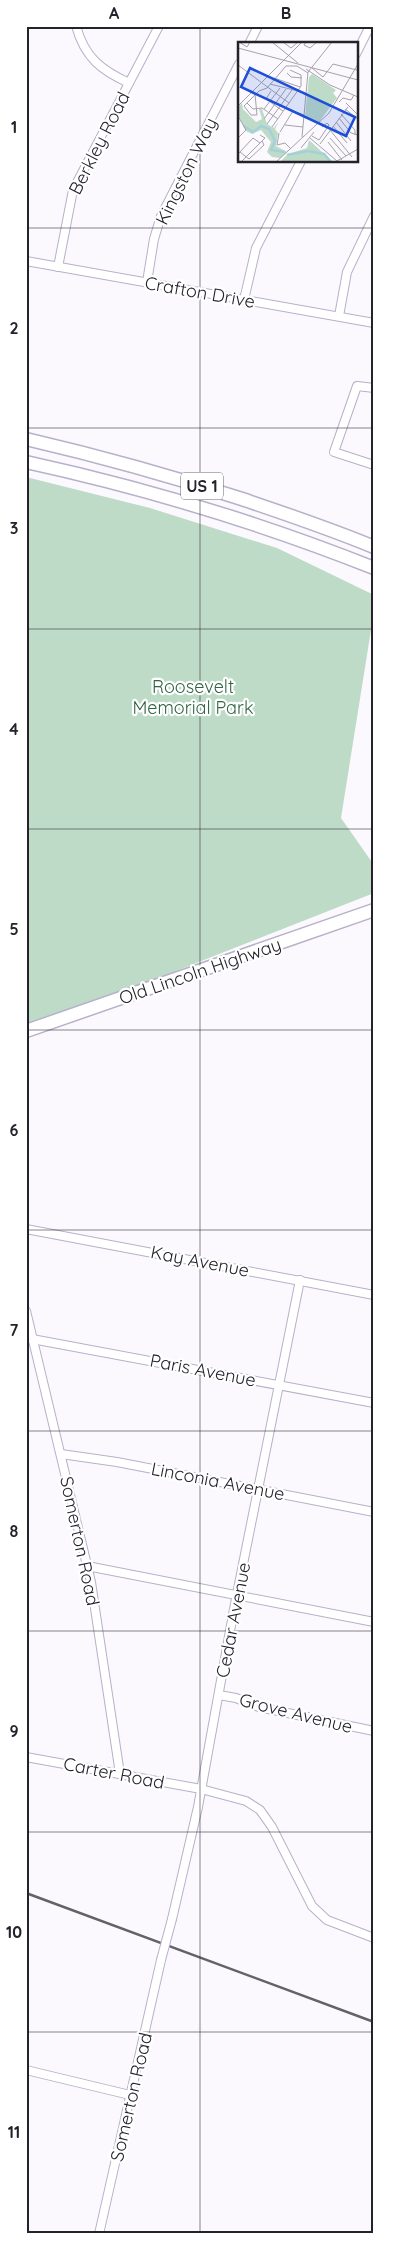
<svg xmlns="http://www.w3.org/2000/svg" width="400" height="2260" viewBox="0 0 400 2260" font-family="Quicksand,sans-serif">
<rect width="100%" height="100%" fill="#fbf9fe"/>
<!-- green -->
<polygon fill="#bedbc7" points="26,477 150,508 277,548 374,595 374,611 341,818 374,865 374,893 120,993 26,1025"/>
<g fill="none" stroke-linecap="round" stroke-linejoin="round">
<!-- minor casing -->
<g stroke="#b7b1c9" stroke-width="10">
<g id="minor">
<path d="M76 26C85 58 101 70 129 83"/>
<polyline points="249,44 258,26"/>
<polyline points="356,54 370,26"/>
<polyline points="26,261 374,323"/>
<polyline points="58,267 73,190 159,26"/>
<polyline points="147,282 154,239 161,216 239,64"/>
<polyline points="244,300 256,248 301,161"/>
<polyline points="339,316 347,272 374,216"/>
<polyline points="374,388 357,386 334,452 374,465"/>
<polyline points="26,1229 374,1295"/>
<polyline points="26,1311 91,1582 120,1774"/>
<polyline points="32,1339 374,1403"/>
<polyline points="61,1454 117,1462 374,1512"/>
<polyline points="87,1566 374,1622"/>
<polyline points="219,1695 236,1698 259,1707 374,1731"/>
<polyline points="26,1757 201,1789 246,1801 260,1810 272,1827 312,1906 327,1920 374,1938"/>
<polyline points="172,1919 198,1807 234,1609 300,1280"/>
<polyline points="26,2070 130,2095"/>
<polyline points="99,2234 161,1960"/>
</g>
</g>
<!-- primary casing -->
<g stroke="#b7b1c9" stroke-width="15">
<polyline id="primary" points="26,1031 374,910"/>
</g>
<!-- trunk casing -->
<g stroke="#b7b1c9" stroke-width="15">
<g id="trunk">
<path d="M26 439C99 456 171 476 242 499 286 514 331 529 374 547"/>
<path d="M26 462C145 488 261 523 374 568"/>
</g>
</g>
<!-- minor -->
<use href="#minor" stroke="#fff" stroke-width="8"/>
<!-- primary -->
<use href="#primary" stroke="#fff" stroke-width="12"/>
<!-- trunk -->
<use href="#trunk" stroke="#fff" stroke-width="12"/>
<!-- rail -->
<polyline stroke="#646269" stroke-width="2.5" points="26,1893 374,2022"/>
<!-- minor-bridge casing -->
<g stroke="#b7b1c9" stroke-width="10" stroke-linecap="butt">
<polyline id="minor-bridge" points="161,1960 172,1919"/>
</g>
<!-- minor-bridge -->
<use href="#minor-bridge" stroke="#fff" stroke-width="8"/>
</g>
<!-- grid -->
<path fill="none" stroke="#24222b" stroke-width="1" stroke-opacity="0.55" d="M200 26V2234M26 228H374M26 428H374M26 629H374M26 829H374M26 1030H374M26 1230H374M26 1431H374M26 1631H374M26 1832H374M26 2032H374"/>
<g text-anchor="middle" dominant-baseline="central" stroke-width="4.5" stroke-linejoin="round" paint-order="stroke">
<!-- shield labels -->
<rect fill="#fff" stroke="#66646b" stroke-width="1" x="181" y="472.5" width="42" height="27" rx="4"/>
<g font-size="16" font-weight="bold" fill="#24222b">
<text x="202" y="486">US 1</text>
</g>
<!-- street labels -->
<g font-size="18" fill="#24222b" stroke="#fff">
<text transform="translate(99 143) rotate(-63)">Berkley Road</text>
<text transform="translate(186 171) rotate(-64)">Kingston Way</text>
<text transform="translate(200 292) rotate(10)">Crafton Drive</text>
<text transform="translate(200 971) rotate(-19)">Old Lincoln Highway</text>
<text transform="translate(200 1261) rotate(11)">Kay Avenue</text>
<text transform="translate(203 1370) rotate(11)">Paris Avenue</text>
<text transform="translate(218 1481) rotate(11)">Linconia Avenue</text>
<text transform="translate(80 1541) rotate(78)">Somerton Road</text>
<text transform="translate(233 1620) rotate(-79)">Cedar Avenue</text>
<text transform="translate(296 1713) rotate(14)">Grove Avenue</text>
<text transform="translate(114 1773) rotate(11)">Carter Road</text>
<text transform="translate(131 2097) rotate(-77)">Somerton Road</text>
</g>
<!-- park labels -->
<g font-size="18" fill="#2f6444" stroke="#fff">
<text x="193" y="686">Roosevelt<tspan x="193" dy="21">Memorial Park</tspan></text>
</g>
</g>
<!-- overview -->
<g transform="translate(238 42)">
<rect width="120" height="120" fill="#fbf9fe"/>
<path d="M74 32 98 48 95 51 99 56 81 80 67 74 71 35ZM4 61 5 67 18 80 24 77 21 67H24L29 82 36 86 41 79 37 87 40 91 38 104 49 110 42 116 34 115 29 110 33 100 23 88 14 92 8 89 0 73V65ZM71 98 95 120H42L50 112 69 106Z" fill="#bedbc7"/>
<path fill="none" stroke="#a5d0da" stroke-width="2.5" d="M6 84 15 90 23 84 31 87 37 99 33 108 47 110M49 113 70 109 86 112 93 120"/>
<path fill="none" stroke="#a5a3aa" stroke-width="1" d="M1 0 9 5 12 0M34 0 60 21M45 0 53 6 60 0M68 0 66 3 72 6 79 0M0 6 120 38M0 23 51 61M74 26 85 35 95 22 119 28M68 27 92 43 120 55M49 31 53 35 64 36M36 36 62 45M32 42 68 51M29 46 48 24H59L70 31M33 49 28 57 45 69M101 60 105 56 113 58 116 53M9 61 6 64 13 73H19L17 52M9 61 15 67 24 66 40 77M9 61 21 49 29 46M108 61 120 73M0 64 64 0M26 67 42 46M107 67 120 77M103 72 117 88V93M0 74 8 88 0 96M101 76 113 91 120 93M26 77 48 47M98 80 113 99M29 82 54 48M47 83 65 85M95 84 109 101M34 85 63 44V33L52 28M92 88 114 115M42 90 55 69 66 73M41 91 39 103 47 101 53 107M74 94 81 98 91 83 89 81 84 85M64 95 70 30 94 0M72 96 99 119 120 107M92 96 108 114M90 100 104 118M82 102 110 65M63 106 76 90M2 110 11 117 26 103 24 99M0 112 15 96 22 101M3 120 27 96 22 93M38 120 91 71 120 22"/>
<path fill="#1d4ed8" fill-opacity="0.15" stroke="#1d4ed8" stroke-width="2.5" d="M12 26 117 75 108 94 3 45Z"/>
<rect width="120" height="120" fill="none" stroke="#24222b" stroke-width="2.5"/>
</g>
<!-- border -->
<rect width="400" height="2260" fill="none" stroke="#ffffff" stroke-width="55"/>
<rect x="28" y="28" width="344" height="2204" fill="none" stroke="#24222b" stroke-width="2"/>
<g font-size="16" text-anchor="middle" font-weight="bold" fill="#24222b">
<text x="114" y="19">A</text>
<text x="286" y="19">B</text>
<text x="14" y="133">1</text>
<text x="14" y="334">2</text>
<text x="14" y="534">3</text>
<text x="14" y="735">4</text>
<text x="14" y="935">5</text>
<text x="14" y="1136">6</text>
<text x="14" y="1336">7</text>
<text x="14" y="1537">8</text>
<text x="14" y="1737">9</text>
<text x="14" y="1938">10</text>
<text x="14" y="2138">11</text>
</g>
</svg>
